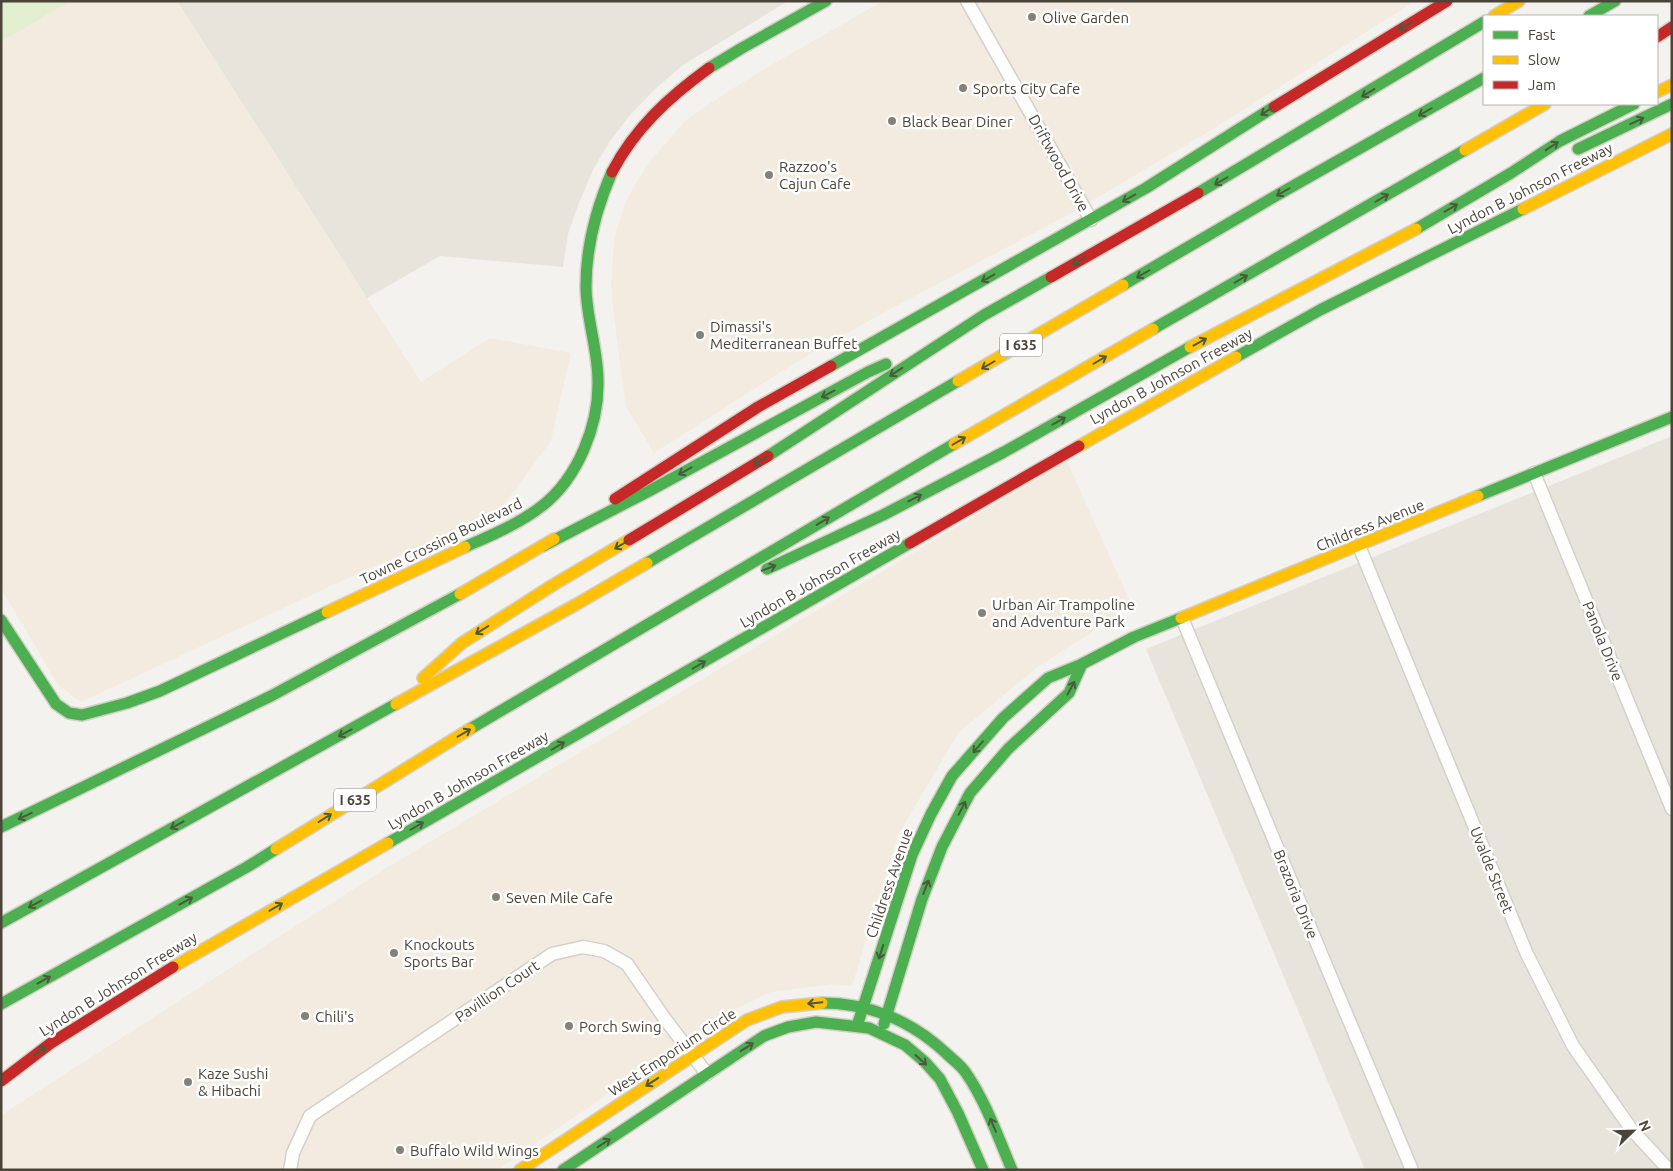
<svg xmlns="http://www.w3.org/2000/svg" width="1673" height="1171" viewBox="0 0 1673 1171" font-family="Ubuntu,sans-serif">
<rect width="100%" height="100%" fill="#f4f2ee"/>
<!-- residential -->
<g fill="#e7e4dc">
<polygon points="177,1 788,1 683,65 654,90 631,114 610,141 594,168 578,205 568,234 563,267 440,256 367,298"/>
<polygon points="1672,436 1672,1170 1365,1170 1146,649"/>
</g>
<!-- commercial -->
<g fill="#f3ebdf">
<polygon points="70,1 177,1 421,382 490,338 571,353 551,441 495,517 361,572 81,702 59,686 1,589 1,42"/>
<polygon points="883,1 1415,1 1213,129 1070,214 881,314 795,363 654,453 626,407 614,317 611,288 614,239 625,203 635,185 651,160 686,120 712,102 759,72"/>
<polygon points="1067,461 1132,606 1039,666 959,732 898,835 852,986 833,984 771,992 720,1017 497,1170 1,1170 1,1115 388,867"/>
</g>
<!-- green -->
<polygon fill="#e1eecf" points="1,1 70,1 1,42"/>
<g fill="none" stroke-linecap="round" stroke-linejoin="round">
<!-- street casing -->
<g stroke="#d2d0cb" stroke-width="15">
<g id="street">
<polyline points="967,1 1091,220"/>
<polyline points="1534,473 1672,809"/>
<polyline points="1359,546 1526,952 1573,1046 1632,1130 1669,1170"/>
<polyline points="1182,618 1335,987 1412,1170"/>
<polyline points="290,1170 293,1153 310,1116 552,954 583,947 604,951 627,964 665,1019 707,1074"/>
</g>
</g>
<!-- fast casing -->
<g stroke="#d3cfc5" stroke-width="14">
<g id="fast">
<polyline points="1589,16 1615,1"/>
<polyline points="709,68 742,48 826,1"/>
<polyline points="1578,149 1672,104"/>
<polyline points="1198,193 1484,22"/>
<polyline points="1416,229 1511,173 1560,141 1634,104"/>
<polyline points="1123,285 1279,194 1484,78"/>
<polyline points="1153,329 1465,150"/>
<polyline points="1236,357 1320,310 1523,209"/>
<polyline points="831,366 1146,188 1274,107"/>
<polyline points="768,456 984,315 1051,277"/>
<polyline points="1478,496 1672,417"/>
<polyline points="543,546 649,491 868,372 886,364"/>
<path d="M465 547C492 535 519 524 542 506 578 478 599 425 598 381 598 349 586 318 586 286 586 246 596 209 612 172"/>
<polyline points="647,563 958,381"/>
<polyline points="767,569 883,515 1004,452 1190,347"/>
<polyline points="1,620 56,704 69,713 82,715 127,703 160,691 327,612"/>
<polyline points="470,729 954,444"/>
<polyline points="1,827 271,696 460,594"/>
<polyline points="388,843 910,543"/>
<polyline points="1,923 396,704"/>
<path d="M822 1003C869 1003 912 1021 947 1054 953 1060 961 1065 966 1073 986 1102 998 1137 1012 1170"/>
<polyline points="1,1004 247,867 276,849"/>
<polyline points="884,1024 922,899 942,847 970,793 1008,749 1069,693 1082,664"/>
<polyline points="857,1026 912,855 931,814 952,776 1003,718 1048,678 1082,664 1134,637 1181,618"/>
<polyline points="563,1170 764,1036 788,1027 816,1022 869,1028 905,1045 925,1062 940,1079 958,1113 983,1170"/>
</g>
</g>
<!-- slow casing -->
<g stroke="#d3cfc5" stroke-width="14">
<g id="slow">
<polyline points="1494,16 1519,1"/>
<polyline points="1657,92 1672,85"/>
<polyline points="1465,150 1545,104"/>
<polyline points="1523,209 1672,134"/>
<polyline points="1190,347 1416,229"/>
<polyline points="958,381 1123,285"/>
<polyline points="954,444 1153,329"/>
<polyline points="1079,446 1236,357"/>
<polyline points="460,594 554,539"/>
<polyline points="327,612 465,547"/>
<polyline points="1181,618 1478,496"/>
<polyline points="423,678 462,643 553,585 629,540"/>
<polyline points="396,704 577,604 647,563"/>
<polyline points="276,849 470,729"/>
<polyline points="173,967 388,843"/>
<polyline points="520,1170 747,1020 782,1007 822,1003"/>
</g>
</g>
<!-- jam casing -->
<g stroke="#d3cfc5" stroke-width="14">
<g id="jam">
<polyline points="1657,37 1672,27"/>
<polyline points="1274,107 1447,1"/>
<path d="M612 172C635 128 669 97 709 68"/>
<polyline points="1051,277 1198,193"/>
<polyline points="615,499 758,407 831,366"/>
<polyline points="629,540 768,456"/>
<polyline points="910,543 1079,446"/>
<polyline points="1,1081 51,1043 173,967"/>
</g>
</g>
<!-- street -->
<use href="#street" stroke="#fdfdfc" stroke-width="12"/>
<!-- fast -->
<use href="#fast" stroke="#4caf50" stroke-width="11"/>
<!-- slow -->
<use href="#slow" stroke="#ffc107" stroke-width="11"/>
<!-- jam -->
<use href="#jam" stroke="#c62828" stroke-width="11"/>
</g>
<!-- one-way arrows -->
<defs><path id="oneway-shaft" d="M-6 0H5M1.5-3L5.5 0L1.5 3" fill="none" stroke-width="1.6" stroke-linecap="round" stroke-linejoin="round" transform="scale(1.25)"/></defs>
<g stroke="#4b593e">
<use href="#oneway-shaft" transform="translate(1405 26) rotate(149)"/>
<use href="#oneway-shaft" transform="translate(1368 93) rotate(149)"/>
<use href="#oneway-shaft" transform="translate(1267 111) rotate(148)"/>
<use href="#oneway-shaft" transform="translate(1425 112) rotate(150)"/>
<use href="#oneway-shaft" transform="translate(1637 121) rotate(-25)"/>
<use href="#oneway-shaft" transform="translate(1552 146) rotate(-33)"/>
<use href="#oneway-shaft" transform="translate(1221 181) rotate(150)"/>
<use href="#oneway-shaft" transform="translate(1283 192) rotate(150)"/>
<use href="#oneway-shaft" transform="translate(1129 198) rotate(150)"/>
<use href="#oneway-shaft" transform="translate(1382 198) rotate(-30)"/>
<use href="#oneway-shaft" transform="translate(1451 208) rotate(-30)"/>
<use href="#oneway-shaft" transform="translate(1079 261) rotate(150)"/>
<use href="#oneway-shaft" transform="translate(1143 274) rotate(150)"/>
<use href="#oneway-shaft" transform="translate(988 278) rotate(151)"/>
<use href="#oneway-shaft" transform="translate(1241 279) rotate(-30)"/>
<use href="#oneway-shaft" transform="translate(1200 342) rotate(-29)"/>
<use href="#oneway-shaft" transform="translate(1100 360) rotate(-30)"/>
<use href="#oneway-shaft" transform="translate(988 365) rotate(150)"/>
<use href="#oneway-shaft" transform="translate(896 372) rotate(147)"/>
<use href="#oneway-shaft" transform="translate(828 394) rotate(152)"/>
<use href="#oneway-shaft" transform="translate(1059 421) rotate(-29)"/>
<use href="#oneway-shaft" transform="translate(959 441) rotate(-30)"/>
<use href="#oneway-shaft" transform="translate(760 461) rotate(147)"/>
<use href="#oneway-shaft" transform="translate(685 471) rotate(151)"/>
<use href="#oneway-shaft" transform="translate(915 498) rotate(-27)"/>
<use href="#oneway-shaft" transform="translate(823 521) rotate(-31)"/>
<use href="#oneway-shaft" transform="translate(621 545) rotate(149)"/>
<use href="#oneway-shaft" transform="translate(769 568) rotate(-21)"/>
<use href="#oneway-shaft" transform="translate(482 630) rotate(148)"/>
<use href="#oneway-shaft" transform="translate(699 665) rotate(-30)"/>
<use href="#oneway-shaft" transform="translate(1071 688) rotate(-61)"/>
<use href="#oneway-shaft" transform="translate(345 733) rotate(152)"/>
<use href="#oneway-shaft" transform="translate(464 733) rotate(-30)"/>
<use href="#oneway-shaft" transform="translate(558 746) rotate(-30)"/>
<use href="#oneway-shaft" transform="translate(978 747) rotate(131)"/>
<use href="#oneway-shaft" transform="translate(962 808) rotate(-63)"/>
<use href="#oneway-shaft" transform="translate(25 816) rotate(155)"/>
<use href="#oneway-shaft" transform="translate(325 818) rotate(-32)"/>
<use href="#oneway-shaft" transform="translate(177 825) rotate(151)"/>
<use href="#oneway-shaft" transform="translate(417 826) rotate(-30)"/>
<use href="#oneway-shaft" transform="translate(926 887) rotate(-69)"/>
<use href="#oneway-shaft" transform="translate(186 901) rotate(-29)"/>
<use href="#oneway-shaft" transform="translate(35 904) rotate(151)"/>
<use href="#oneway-shaft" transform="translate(276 907) rotate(-30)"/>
<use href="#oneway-shaft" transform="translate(881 952) rotate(108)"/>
<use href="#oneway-shaft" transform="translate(44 980) rotate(-29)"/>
<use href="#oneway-shaft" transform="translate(815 1003) rotate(174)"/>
<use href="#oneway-shaft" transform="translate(747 1047) rotate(-33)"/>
<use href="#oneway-shaft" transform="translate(40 1051) rotate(-38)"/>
<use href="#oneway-shaft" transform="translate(921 1060) rotate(42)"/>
<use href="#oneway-shaft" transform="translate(652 1082) rotate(147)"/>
<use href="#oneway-shaft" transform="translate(993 1125) rotate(-113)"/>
<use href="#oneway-shaft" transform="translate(604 1143) rotate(-34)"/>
</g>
<!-- markers -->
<g fill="#868178" stroke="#fff" stroke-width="2">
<circle cx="1032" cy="17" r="5"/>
<circle cx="963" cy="88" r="5"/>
<circle cx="892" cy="121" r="5"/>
<circle cx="769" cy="175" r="5"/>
<circle cx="700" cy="335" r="5"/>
<circle cx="982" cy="613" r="5"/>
<circle cx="496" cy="897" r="5"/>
<circle cx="394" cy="953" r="5"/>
<circle cx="305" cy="1016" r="5"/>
<circle cx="569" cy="1026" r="5"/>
<circle cx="188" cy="1082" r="5"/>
<circle cx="400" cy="1150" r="5"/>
</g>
<g text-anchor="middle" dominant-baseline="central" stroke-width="5" stroke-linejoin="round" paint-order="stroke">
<!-- shield labels -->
<g fill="#fff" stroke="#817c74" stroke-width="1">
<rect x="1000" y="333.5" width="42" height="23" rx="4"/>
<rect x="334" y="788.5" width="42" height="23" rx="4"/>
</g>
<g font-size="14" font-weight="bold" fill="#4b4439">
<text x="1021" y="345">I 635</text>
<text x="355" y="800">I 635</text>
</g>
<!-- poi labels -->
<g font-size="15" fill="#4b4439" stroke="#fff" text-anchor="start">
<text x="1042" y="17">Olive Garden</text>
<text x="973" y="88">Sports City Cafe</text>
<text x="902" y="121">Black Bear Diner</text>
<text x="779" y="166">Razzoo's<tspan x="779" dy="17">Cajun Cafe</tspan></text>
<text x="710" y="326">Dimassi's<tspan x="710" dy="17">Mediterranean Buffet</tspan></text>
<text x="992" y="604">Urban Air Trampoline<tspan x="992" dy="17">and Adventure Park</tspan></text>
<text x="506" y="897">Seven Mile Cafe</text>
<text x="404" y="944">Knockouts<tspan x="404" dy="17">Sports Bar</tspan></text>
<text x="315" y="1016">Chili's</text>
<text x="579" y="1026">Porch Swing</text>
<text x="198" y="1073">Kaze Sushi<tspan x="198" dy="17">&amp; Hibachi</tspan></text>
<text x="410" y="1150">Buffalo Wild Wings</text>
</g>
<!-- street labels -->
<g font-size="15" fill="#4b4439" stroke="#fff">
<text transform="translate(1059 163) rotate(61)">Driftwood Drive</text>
<text transform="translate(1530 188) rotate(-27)">Lyndon B Johnson Freeway</text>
<text transform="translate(1171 376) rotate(-29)">Lyndon B Johnson Freeway</text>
<text transform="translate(1370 525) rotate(-22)">Childress Avenue</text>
<text transform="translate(441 541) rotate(-26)">Towne Crossing Boulevard</text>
<text transform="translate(820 578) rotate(-30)">Lyndon B Johnson Freeway</text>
<text transform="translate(1603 641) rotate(68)">Panola Drive</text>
<text transform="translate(468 780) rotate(-30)">Lyndon B Johnson Freeway</text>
<text transform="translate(1492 870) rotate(68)">Uvalde Street</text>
<text transform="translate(889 883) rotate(-71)">Childress Avenue</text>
<text transform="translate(1296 894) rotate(68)">Brazoria Drive</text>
<text transform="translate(118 984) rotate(-32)">Lyndon B Johnson Freeway</text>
<text transform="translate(497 991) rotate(-34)">Pavillion Court</text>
<text transform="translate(672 1052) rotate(-33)">West Emporium Circle</text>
</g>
</g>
<!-- border -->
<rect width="1673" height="1171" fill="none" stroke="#4b4439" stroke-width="5"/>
<!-- legend -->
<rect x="1483" y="15" width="175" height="90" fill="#ffffff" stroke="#b7b4b0"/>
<rect x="1493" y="31" width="25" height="8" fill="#4caf50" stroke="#b7b4b0"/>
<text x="1528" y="40" font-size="15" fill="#4b4439">Fast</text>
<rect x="1493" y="56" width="25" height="8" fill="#ffc107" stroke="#b7b4b0"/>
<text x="1528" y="65" font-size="15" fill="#4b4439">Slow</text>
<rect x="1493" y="81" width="25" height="8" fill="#c62828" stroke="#b7b4b0"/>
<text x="1528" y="90" font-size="15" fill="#4b4439">Jam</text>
<!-- north arrow -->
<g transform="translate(1633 1131) rotate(67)" stroke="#ffffff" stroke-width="4" paint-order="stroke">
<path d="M0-4L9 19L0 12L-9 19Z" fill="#4b4439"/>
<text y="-8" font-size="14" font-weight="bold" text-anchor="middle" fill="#4b4439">N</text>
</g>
</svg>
